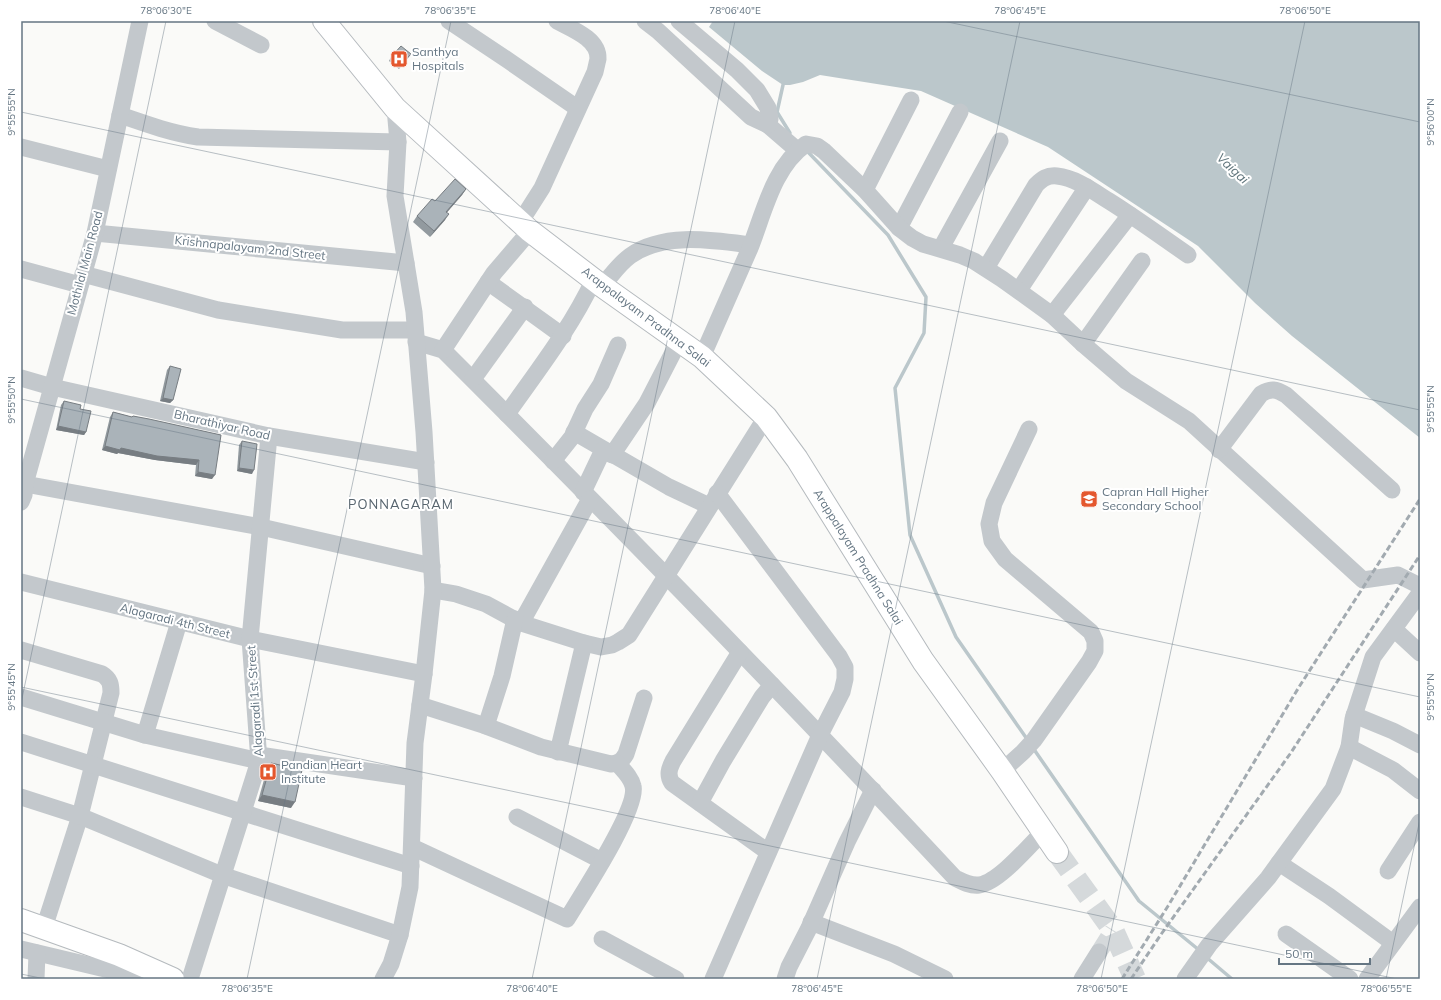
<svg xmlns="http://www.w3.org/2000/svg" width="1441" height="1000" viewBox="0 0 1441 1000" font-family="Mulish,sans-serif">
<style>
.water{fill:#bbc7cb}
.lines{fill:none;stroke-linecap:round;stroke-linejoin:round}
.stream{stroke:#bbc7cb;stroke-width:3.5}
.minor-tunnel{stroke:#d5d9db;stroke-width:17;stroke-dasharray:17 8;stroke-linecap:butt}
.major-tunnel{stroke:#d5d9db;stroke-width:22;stroke-dasharray:22 11;stroke-linecap:butt}
.major-casing{stroke:#b5babe;stroke-width:24}
.minor{stroke:#c3c8cc;stroke-width:17}
.major{stroke:#fff;stroke-width:22}
.rail{stroke:#a2aab0;stroke-width:3;stroke-dasharray:6 3;stroke-linecap:butt}
.wall{fill:#929a9f}
.shaded-wall{fill:#777d82}
.building{fill:#aab3b9;stroke:#777d82}
.ticks{fill:none;stroke:#657683;stroke-width:1;stroke-opacity:0.45}
.labels{text-anchor:middle;stroke-width:4;stroke-linejoin:round;paint-order:stroke}
.poi-label{font-size:12px;fill:#657683;stroke:#fff;text-anchor:start}
.street-label{font-size:12px;fill:#657683;stroke:#fff}
.water-label{font-size:13px;font-style:italic;fill:#60757c;stroke:#fff}
.neighbourhood-label{font-size:13px;letter-spacing:1px;fill:#57646e;stroke:#fff}
.neatline{fill:none;stroke:#657683;stroke-width:1.5}
.ticks-label{font-size:10px;text-anchor:middle;fill:#657683}
</style>
<rect width="100%" height="100%" fill="#fafaf8"/>
<path class="water" d="M713 21H1420V438L1292 336 1255 303 1198 246 1048 147 921 91 820 75 803 82 790 85H783L762 71 709 27Z"/>
<g class="lines">
<g class="stream">
<path d="M783 85 777 112 790 133"/>
<path d="M807 151 888 235 926 297 924 333 895 388 910 535 956 637 1027 739"/>
<path d="M1033 748 1139 901 1199 950"/>
<path d="M1206 957 1232 979"/>
</g>
<path class="minor-tunnel" d="M1099 952 1113 930"/>
<path class="major-tunnel" d="M1057 852 1113 930 1135 979"/>
<defs>
<g id="major">
<path d="M324 21 395 108 530 231 602 286 702 357 766 417 797 459 923 661 1002 771 1057 852"/>
<path d="M21 920 119 955 173 979"/>
</g>
</defs>
<use href="#major" class="major-casing"/>
<g class="minor">
<path d="M215 21 261 45"/>
<path d="M449 21 509 61 577 108"/>
<path d="M645 21 658 31 751 117 768 125 797 150"/>
<path d="M679 21 737 70 757 90 768 108 770 119 768 125"/>
<path d="M120 115C146 124 171 133 198 137L398 142"/>
<path d="M21 147 108 169"/>
<path d="M865 190 911 100"/>
<path d="M521 221 542 188 595 72C596 68 597 63 598 59 599 39 572 29 557 21"/>
<path d="M899 228 960 112"/>
<path d="M95 233 406 263"/>
<path d="M941 248 1000 141"/>
<path d="M986 268 1036 185C1042 179 1047 175 1057 176 1076 178 1093 191 1109 201 1136 218 1162 237 1188 255"/>
<path d="M21 269 80 285"/>
<path d="M83 274 218 310 342 330H415"/>
<path d="M488 282 563 336"/>
<path d="M602 286C611 276 619 264 630 256 663 232 712 240 750 245"/>
<path d="M1019 290 1087 187"/>
<path d="M1052 315 1130 215"/>
<path d="M416 342 443 350C616 523 788 699 955 878 963 882 970 886 979 885 998 883 1029 846 1043 832"/>
<path d="M1083 344 1142 261"/>
<path d="M443 350 494 273 530 231"/>
<path d="M702 357C718 321 734 284 750 248 764 213 773 167 806 144L817 146 824 151 865 190 899 228 912 238 923 244 960 255 974 261 1002 279 1052 315 1083 344 1126 381 1189 421 1363 580 1398 575 1420 586"/>
<path d="M21 378 52 387 269 436 426 462"/>
<path d="M473 379 525 307"/>
<path d="M507 414C538 370 571 328 594 279"/>
<path d="M574 432 669 487 709 506"/>
<path d="M1219 450 1261 394C1271 388 1276 389 1286 395L1392 490"/>
<path d="M612 455 647 403 679 341"/>
<path d="M553 461 572 437 585 409 601 384 618 345"/>
<path d="M25 484 261 527 432 566"/>
<path d="M583 492 603 450"/>
<path d="M21 502 24 495 25 484 95 233 140 21"/>
<path d="M21 582 250 639 424 674"/>
<path d="M433 590 456 594 486 604 521 623 584 643 601 647 612 645 618 642 629 635 766 417"/>
<path d="M521 623 590 499"/>
<path d="M1394 629 1420 653"/>
<path d="M21 650 102 674C110 679 111 684 111 693L80 816 44 928"/>
<path d="M740 652 673 761C669 769 667 775 672 783L768 852"/>
<path d="M21 697 145 735 259 761"/>
<path d="M420 705 486 726 541 747 611 764C619 763 622 761 626 754L644 698"/>
<path d="M1354 715 1393 731 1420 745"/>
<path d="M486 726 502 676 515 619"/>
<path d="M145 735 179 622"/>
<path d="M21 742 411 866"/>
<path d="M1349 747 1393 770 1420 791"/>
<path d="M558 752 584 643"/>
<path d="M259 755 414 778"/>
<path d="M1002 771 1023 752 1034 740 1089 662 1095 651V641L1091 632 1005 559 992 541 989 524 994 503 1029 429"/>
<path d="M21 797 80 816 222 875 400 935"/>
<path d="M700 803 723 761 762 697 772 685"/>
<path d="M517 817 602 861"/>
<path d="M412 847 567 919C581 896 639 808 633 786 631 777 623 770 617 763"/>
<path d="M1279 863 1329 896 1393 943"/>
<path d="M1388 871 1420 822"/>
<path d="M811 922 894 954 945 979"/>
<path d="M1286 934 1350 979"/>
<path d="M602 939 676 979"/>
<path d="M21 949 122 973 134 979"/>
<path d="M36 979 37 953"/>
<path d="M190 979 259 761 250 639 269 436"/>
<path d="M383 979 391 964 400 935 410 887 415 743 424 674 433 590 424 432 414 312 395 196 398 142 395 108"/>
<path d="M713 979 820 735 842 692 845 679V667L839 656 717 493"/>
<path d="M785 979 789 967 809 928 847 842 873 790"/>
<path d="M1082 979 1099 952"/>
<path d="M1185 979 1209 945 1268 878 1333 789 1349 747 1353 719 1373 657 1420 593"/>
<path d="M1367 979 1420 907"/>
</g>
<use href="#major" class="major"/>
<g class="rail">
<path d="M1122 979 1168 906 1299 687 1420 499"/>
<path d="M1131 979 1162 933 1290 754 1420 555"/>
</g>
</g>
<g class="wall">
<path d="M411 54 399 69 389 61 391 57Z"/>
<path d="M466 189 462 195 447 212 445 220 430 237 413 222 417 216 435 201Z"/>
<path d="M170 366 173 400 170 403 160 401 167 370Z"/>
<path d="M64 401 80 409 86 432 84 435 56 430 61 405Z"/>
<path d="M113 412 132 417 133 416 221 435 212 479 195 476 196 465 155 460 118 453 117 454 102 450 110 417Z"/>
<path d="M242 441 252 474 237 471 239 445Z"/>
<path d="M271 763 291 808 258 801 267 769Z"/>
</g>
<g class="shaded-wall">
<path d="M466 189 462 195 443 217 446 212Z"/>
<path d="M449 214 445 220 430 237 434 231Z"/>
<path d="M163 398 173 400 170 403 160 401Z"/>
<path d="M58 426 86 432 84 435 56 430Z"/>
<path d="M105 446 121 448 199 460 196 465 155 460 118 453 117 454 102 450Z"/>
<path d="M239 468 254 470 252 474 237 471Z"/>
<path d="M198 472 215 475 212 479 195 476Z"/>
<path d="M262 795 295 802 291 808 258 801Z"/>
</g>
<g class="building">
<path d="M401 46 411 54 401 65 391 57Z"/>
<path d="M455 179 466 189 446 212 449 214 434 231 417 216 432 199 435 201Z"/>
<path d="M170 366 181 369 173 400 163 398Z"/>
<path d="M64 401 81 405 80 409 91 411 86 432 58 426Z"/>
<path d="M113 412 132 417 133 416 149 419 221 435 215 475 198 472 199 460 157 456 121 448 120 450 105 446Z"/>
<path d="M242 441 257 444 254 470 239 468Z"/>
<path d="M271 763 302 770 295 802 262 795Z"/>
</g>
<path class="ticks" d="M943 21 1420 122M21 112 1420 410M21 399 1420 697M21 687 1397 979M21 703 166 21M21 974 45 979M247 979 451 21M532 979 735 21M817 979 1020 21M1101 979 1305 21M1386 979 1420 819"/>
<defs>
<symbol id="hospital-square" viewBox="-11 -11 22 22"><rect x="-9" y="-9" width="18" height="18" rx="4" fill="#e4572e" stroke="#fff"/><path d="M-5-5h3v3.5h4V-5h3V5h-3V1.5h-4V5h-3Z" fill="#fff"/></symbol>
<symbol id="school-square" viewBox="-11 -11 22 22"><rect x="-9" y="-9" width="18" height="18" rx="4" fill="#e4572e" stroke="#fff"/><path d="M0-5L7-2L0 1L-7-2ZM-4 1L0 2.5L4 1V4Q0 6-4 4Z" fill="#fff"/></symbol>
</defs>
<g fill-rule="evenodd">
<use href="#hospital-square" x="389" y="49" width="20" height="20"/>
<use href="#school-square" x="1079" y="489" width="20" height="20"/>
<use href="#hospital-square" x="258" y="762" width="20" height="20"/>
</g>
<g class="labels">
<g class="poi-label">
<text x="412" y="56">Santhya<tspan x="412" dy="14">Hospitals</tspan></text>
<text x="1102" y="496">Capran Hall Higher<tspan x="1102" dy="14">Secondary School</tspan></text>
<text x="281" y="769">Pandian Heart<tspan x="281" dy="14">Institute</tspan></text>
</g>
<g class="street-label">
<text transform="translate(250 248) rotate(6)" y="4">Krishnapalayam 2nd Street</text>
<text transform="translate(85 263) rotate(-75)" y="4">Mothilal Main Road</text>
<text transform="translate(646 317) rotate(37)" y="4">Arappalayam Pradhna Salai</text>
<text transform="translate(222 425) rotate(13)" y="4">Bharathiyar Road</text>
<text transform="translate(858 557) rotate(58)" y="4">Arappalayam Pradhna Salai</text>
<text transform="translate(175 621) rotate(14)" y="4">Alagaradi 4th Street</text>
<text transform="translate(255 701) rotate(-94)" y="4">Alagaradi 1st Street</text>
</g>
<g class="water-label">
<text transform="translate(1233 168) rotate(43)" y="5">Vaigai</text>
</g>
<g class="neighbourhood-label">
<text x="401" y="509">PONNAGARAM</text>
</g>
</g>
<rect width="1441" height="1000" fill="none" stroke="#ffffff" stroke-width="44"/>
<path d="M1279 958v6h91v-6" fill="none" stroke="#657683" stroke-width="2"/>
<text x="1285" y="958" font-size="12" fill="#657683" stroke="#ffffff" stroke-width="3" paint-order="stroke">50 m</text>
<rect x="22" y="22" width="1397" height="956" class="neatline"/>
<g class="ticks-label">
<text x="166" y="14">78°06'30"E</text>
<text x="450" y="14">78°06'35"E</text>
<text x="735" y="14">78°06'40"E</text>
<text x="1020" y="14">78°06'45"E</text>
<text x="1305" y="14">78°06'50"E</text>
<text transform="translate(11 112) rotate(-90)" y="4">9°55'55"N</text>
<text transform="translate(1430 122) rotate(-90)" y="4">9°56'00"N</text>
<text transform="translate(11 400) rotate(-90)" y="4">9°55'50"N</text>
<text transform="translate(1430 409) rotate(-90)" y="4">9°55'55"N</text>
<text transform="translate(11 687) rotate(-90)" y="4">9°55'45"N</text>
<text transform="translate(1430 697) rotate(-90)" y="4">9°55'50"N</text>
<text x="247" y="992">78°06'35"E</text>
<text x="532" y="992">78°06'40"E</text>
<text x="817" y="992">78°06'45"E</text>
<text x="1102" y="992">78°06'50"E</text>
<text x="1386" y="992">78°06'55"E</text>
</g>
</svg>
